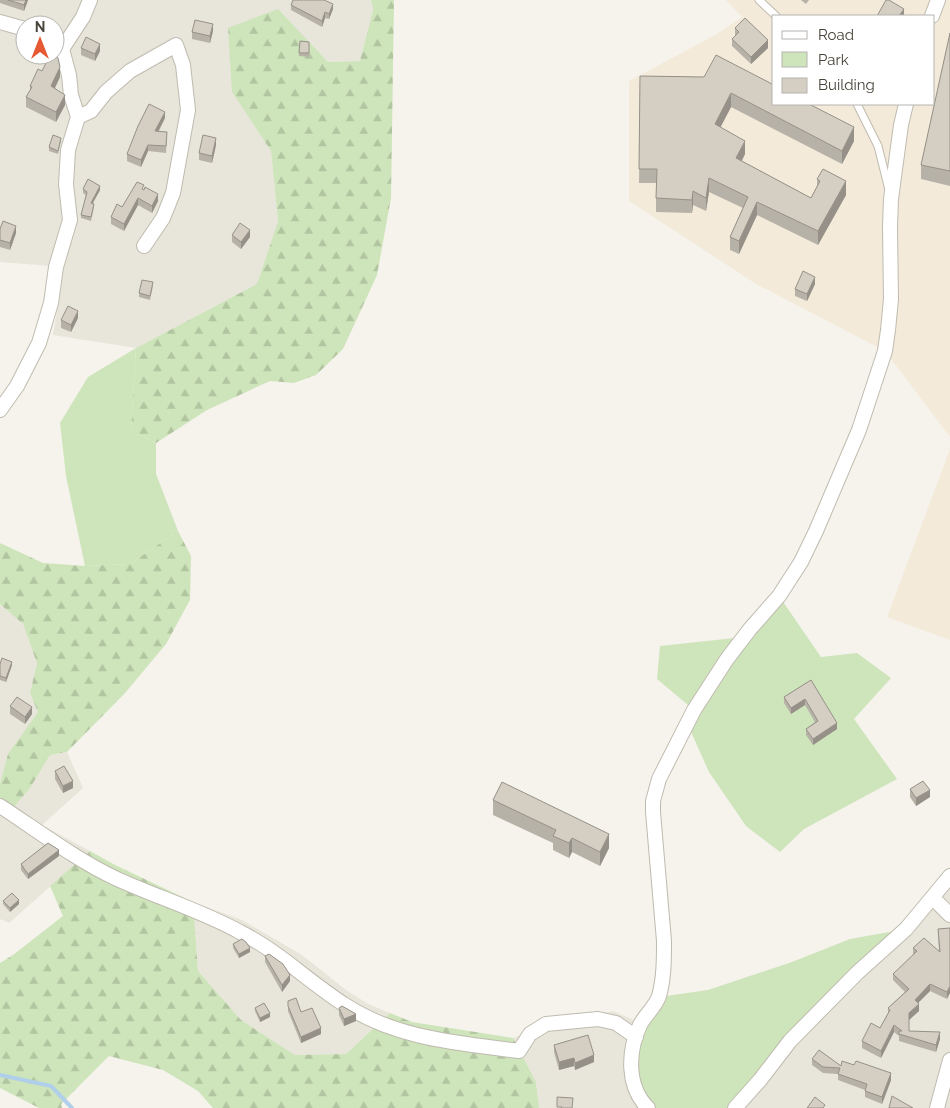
<svg xmlns="http://www.w3.org/2000/svg" width="950" height="1108" viewBox="0 0 950 1108" font-family="Raleway,sans-serif">
<style>
.residential{fill:#e8e5db;fill-rule:evenodd}
.commercial{fill:#f3eada;fill-rule:evenodd}
.green{fill:#cee4ba}
.forest{fill:url(#forest-firs)}
.lines{fill:none;stroke-linecap:round;stroke-linejoin:round}
.stream{stroke:#b0cfea;stroke-width:4}
.lane-casing{stroke:#bfbbaf;stroke-width:9}
.street-casing{stroke:#bfbbaf;stroke-width:16}
.lane{stroke:#fff;stroke-width:7}
.street{stroke:#fff;stroke-width:14}
.wall{fill:#b7b2a8}
.shaded-wall{fill:#959188}
.building{fill:#d5cfc3;stroke:#959188}
</style>
<defs>
<pattern id="forest-firs" width="22" height="20" patternUnits="userSpaceOnUse" patternTransform="scale(1.25)"><rect width="22" height="20" fill="#cee4ba"/><path d="M5 1l3.5 6h-7zM16 11l3.5 6h-7z" fill="#b2c5a1"/></pattern>
</defs>
<rect width="100%" height="100%" fill="#f5f3ec"/>
<g class="residential">
<path d="M0 0H371L373 10 360 61 328 62 278 10 232 92 271 151 278 221 257 284 136 348 53 335 64 267 0 262ZM25 25H55V55H25Z"/>
<path d="M0 604 23 624 37 663 30 693 38 712 8 754 0 784Z"/>
<path d="M67 752 83 788 42 825 90 851 9 923 0 919V802L30 788 50 755Z"/>
<path d="M950 876V1108H735Z"/>
<path d="M193 902 242 920 302 955 346 990 368 1004 390 1013 346 1054 295 1055 241 1020 198 971Z"/>
<path d="M613 1011 641 1023 648 1108H539L536 1082 513 1038 534 1031Z"/>
</g>
<g class="commercial">
<path d="M726 0H950V437L885 351 756 284 629 201V81L717 34 742 17ZM774 16H934V104H774Z"/>
<path d="M950 449V640L887 617Z"/>
</g>
<g class="green">
<path d="M136 348 131 431 156 443V474L178 531 130 564 85 566 66 476 60 423 88 377Z"/>
<path d="M779 596 821 657 857 653 891 678 854 719 897 779 804 829 780 852 746 826 709 772 687 723 694 710 657 679 660 646 744 637Z"/>
<path d="M906 929 857 973 735 1108H648L631 1063 659 997 708 990 792 962 850 939Z"/>
</g>
<g class="forest">
<path d="M371 0H394L391 198 377 275 343 349 316 375 294 383 270 381 207 410 156 443 131 431 136 348 257 284 278 221 271 151 232 92 228 28 278 9 328 62 360 61 373 10Z"/>
<path d="M178 531 191 556 190 600 166 644 125 693 67 752 50 755 30 788 12 809 0 802V784L8 754 38 712 30 693 37 663 23 624 0 604V543L43 563 85 566 130 564Z"/>
<path d="M90 851 115 865 193 902 198 971 241 1020 295 1055 346 1054 390 1013 412 1022 513 1038 536 1082 539 1108H213L198 1091 163 1070 109 1056 61 1104 62 1108H39L0 1088V963L13 955 63 916 50 886Z"/>
</g>
<g class="lines">
<path class="stream" d="M0 1075 51 1086 72 1108"/>
<defs>
<g id="lane">
<path d="M759 0 776 16"/>
<path d="M857 104 878 146 889 190"/>
</g>
<g id="street">
<path d="M932 16 938 0"/>
<path d="M0 22 25 29"/>
<path d="M62 49 83 17 90 0"/>
<path d="M78 117 91 111 106 92 130 71 176 45 183 65 188 110 173 193 163 218 144 246"/>
<path d="M0 410 17 386 39 343 51 303 56 267 70 220 66 184 68 150 78 117 71 95 69 75 62 49 55 45"/>
<path d="M0 806C37 830 75 859 115 878 156 897 200 910 240 932 278 951 309 982 345 1005 397 1039 459 1043 519 1051L530 1034 546 1024 598 1019 616 1023 636 1037"/>
<path d="M933 898 950 915"/>
<path d="M648 1108C626 1086 628 1051 640 1025 645 1015 656 1006 659 996 664 979 664 959 664 941L653 812V801L659 779 694 710 727 659 750 629 779 596 801 562 816 531 859 430 885 351 888 330 891 299 890 227 891 199 901 125 906 104"/>
<path d="M735 1108 760 1080 790 1041 857 973 906 929 950 876"/>
<path d="M937 1108 950 1060"/>
</g>
</defs>
<use href="#lane" class="lane-casing"/>
<use href="#street" class="street-casing"/>
<use href="#lane" class="lane"/>
<use href="#street" class="street"/>
</g>
<g class="wall">
<path d="M0 0H28L24 11 0 3Z"/>
<path d="M801 0H809L806 4Z"/>
<path d="M291 5 333 9 329 19 325 18 322 27 291 10Z"/>
<path d="M735 28 768 48 751 64 732 46V39L735 36Z"/>
<path d="M213 31 210 43 192 39V32Z"/>
<path d="M950 33V186L921 179V165Z"/>
<path d="M300 41 309 42V57L299 56Z"/>
<path d="M81 48 100 51 95 61 81 55Z"/>
<path d="M640 76 704 77 854 141 842 164 731 107 720 127 745 154 742 161 811 198 817 186V179L846 195 818 245 757 215 739 254 730 250V237L743 208 709 192 706 211 693 205 692 213 656 212V183H639Z"/>
<path d="M60 77 55 88 65 105 56 122 26 107V97L30 91V86Z"/>
<path d="M165 118 159 131 167 138 166 153 148 151 141 167 127 161V154Z"/>
<path d="M61 141 58 154 49 151V147Z"/>
<path d="M216 145 212 163 199 160V153Z"/>
<path d="M83 189 100 190 93 203 94 207 91 221 81 218V215L86 195 83 193Z"/>
<path d="M144 189 158 201 152 213 138 205 124 231 111 224V217Z"/>
<path d="M0 229 16 233 10 250 0 247Z"/>
<path d="M232 235 250 237 241 249 232 242Z"/>
<path d="M815 284 807 301 795 296V289Z"/>
<path d="M153 286 150 300 139 297V293Z"/>
<path d="M78 318 71 332 61 328V320Z"/>
<path d="M0 664 12 665 6 682 0 680Z"/>
<path d="M811 680 837 729 813 745 806 735V729L815 722 805 705 791 714 784 703V697Z"/>
<path d="M10 706 32 714 25 724 10 714Z"/>
<path d="M55 771 73 788 63 793 55 779Z"/>
<path d="M910 789 930 797 916 806 910 797Z"/>
<path d="M493 800 609 848 600 866 572 852 569 858 553 850V843L493 815Z"/>
<path d="M59 856 28 879 21 870V864Z"/>
<path d="M3 901 19 904 10 912 3 904Z"/>
<path d="M950 928 947 999 930 991 918 1003 919 1011 909 1020V1031L940 1039 936 1052 899 1041V1036L894 1032 881 1058 862 1048V1041L880 1028 888 1013V1008L905 992 893 980V974L913 955V948L939 952 938 929Z"/>
<path d="M233 944 250 952 239 958 233 948Z"/>
<path d="M265 956 290 981 282 992 265 962Z"/>
<path d="M288 1001 301 1012 321 1034 301 1043 288 1011Z"/>
<path d="M255 1008 270 1017 260 1022 255 1011Z"/>
<path d="M339 1008 356 1021 344 1026 339 1015Z"/>
<path d="M554 1045 594 1062 575 1070 574 1066 559 1070 554 1052Z"/>
<path d="M812 1059 891 1080 882 1104 865 1097V1090L838 1080V1074L823 1073 812 1065Z"/>
</g>
<g class="shaded-wall">
<path d="M26 0H28L24 11V5Z"/>
<path d="M333 4V9L329 19V14Z"/>
<path d="M904 9V16H899Z"/>
<path d="M325 12V18L322 27V21Z"/>
<path d="M213 24V31L210 43V36Z"/>
<path d="M768 40V48L751 64V57Z"/>
<path d="M100 44V51L95 61V54Z"/>
<path d="M60 67V77L51 96V86Z"/>
<path d="M731 93V107L715 138V124Z"/>
<path d="M65 95V105L56 122V112Z"/>
<path d="M165 112V118L155 137V131Z"/>
<path d="M854 127V141L842 164V151Z"/>
<path d="M216 138V145L212 163V156Z"/>
<path d="M745 141V154L736 171V158Z"/>
<path d="M148 145V151L141 167V160Z"/>
<path d="M709 178V192L706 211V198Z"/>
<path d="M846 181V195L818 245V231Z"/>
<path d="M100 186V190L91 206V203Z"/>
<path d="M693 191V205L692 213V200Z"/>
<path d="M158 194V201L152 213V206Z"/>
<path d="M138 198V205L124 231V224Z"/>
<path d="M757 202V215L739 254V241Z"/>
<path d="M16 226V233L10 250V243Z"/>
<path d="M250 230V237L241 249V242Z"/>
<path d="M815 277V284L807 301V294Z"/>
<path d="M78 311V318L71 332V325Z"/>
<path d="M12 662V665L6 682V678Z"/>
<path d="M805 699V705L791 714V708Z"/>
<path d="M32 707V714L25 724V717Z"/>
<path d="M837 723V729L813 745V739Z"/>
<path d="M73 781V788L63 793V786Z"/>
<path d="M930 790V797L916 806V798Z"/>
<path d="M609 834V848L600 866V852Z"/>
<path d="M572 838V852L569 858V843Z"/>
<path d="M59 850V856L28 879V874Z"/>
<path d="M19 900V904L10 912V908Z"/>
<path d="M250 948V952L239 958V954Z"/>
<path d="M290 975V981L282 992V985Z"/>
<path d="M930 984V991L915 1006V1000Z"/>
<path d="M950 986V993L947 999V992Z"/>
<path d="M919 1004V1011L909 1020V1013Z"/>
<path d="M270 1013V1017L260 1022V1018Z"/>
<path d="M356 1014V1021L344 1026V1019Z"/>
<path d="M894 1025V1032L881 1058V1051Z"/>
<path d="M321 1028V1034L301 1043V1037Z"/>
<path d="M940 1032V1039L936 1052V1045Z"/>
<path d="M594 1055V1062L575 1070V1063Z"/>
<path d="M574 1058V1066L559 1070V1062Z"/>
<path d="M891 1073V1080L882 1104V1097Z"/>
</g>
<g class="building">
<path d="M8 0H26L24 5Z"/>
<path d="M293 0H324L333 4 329 14 325 12 322 21 291 5Z"/>
<path d="M886 0H889L904 9 899 16H877Z"/>
<path d="M745 18 768 40 751 57 732 39 739 32 735 28Z"/>
<path d="M195 20 213 24 210 36 192 32Z"/>
<path d="M950 33V171L921 165Z"/>
<path d="M86 37 100 44 95 54 81 48Z"/>
<path d="M300 41 309 42V53H299Z"/>
<path d="M50 55H53L58 58 60 67 51 86 65 95 56 112 26 97 32 87 30 86 38 69 42 71Z"/>
<path d="M716 55 774 85V104H809L854 127 842 151 731 93 715 124 745 141 736 158 811 198 820 181 817 179 823 169 846 181 818 231 757 202 739 241 730 237 748 197 709 178 706 198 693 191 692 200 656 198 657 169H639L640 76 704 77Z"/>
<path d="M149 104 165 112 155 131 167 132 166 146 148 145 141 160 127 154 138 126Z"/>
<path d="M53 135 61 138 58 151 49 147Z"/>
<path d="M203 135 216 138 212 156 199 153Z"/>
<path d="M88 179 100 186 91 203 94 204 91 217 81 215 87 192 83 189Z"/>
<path d="M137 182 144 185 142 189 144 190 145 187 158 194 152 206 138 198 124 224 111 217 117 204 122 207Z"/>
<path d="M3 221 16 226 10 243 0 240V229Z"/>
<path d="M240 223 250 230 241 242 232 235Z"/>
<path d="M803 271 815 277 807 294 795 289Z"/>
<path d="M142 280 153 282 150 296 139 293Z"/>
<path d="M68 306 78 311 71 325 61 320Z"/>
<path d="M2 658 12 662 6 678 0 676V664Z"/>
<path d="M811 680 837 723 813 739 806 729 818 721 805 699 791 708 784 697Z"/>
<path d="M17 697 32 707 25 717 10 706Z"/>
<path d="M64 766 73 781 63 786 55 771Z"/>
<path d="M923 781 930 790 916 798 910 789Z"/>
<path d="M502 782 609 834 600 852 572 838 569 843 553 836 556 830 493 800Z"/>
<path d="M48 843 59 850 28 874 21 864Z"/>
<path d="M12 893 19 900 10 908 3 901Z"/>
<path d="M950 928V986L947 992 930 984 915 1000 919 1004 909 1013V1031L940 1032 936 1045 899 1034V1031H902L894 1025 881 1051 862 1041 871 1023 880 1028 890 1010 888 1008 909 989 893 974 917 951 913 948 924 938 940 952 938 929Z"/>
<path d="M242 939 246 942 250 948 239 954 233 944Z"/>
<path d="M269 954 283 964 290 975 282 985 265 956Z"/>
<path d="M296 998 301 1012 312 1008 321 1028 301 1037 288 1006V1001Z"/>
<path d="M264 1003 270 1013 260 1018 255 1008Z"/>
<path d="M342 1006 356 1014 344 1019 339 1008Z"/>
<path d="M588 1035 594 1055 575 1063 574 1058 559 1062 554 1045Z"/>
<path d="M819 1050 841 1066 842 1061 854 1065 856 1061 891 1073 882 1097 865 1091 867 1084 838 1074 840 1068 823 1067 812 1059Z"/>
<path d="M892 1096 913 1108H889Z"/>
<path d="M557 1097 573 1098 572 1108H561L562 1107H557Z"/>
<path d="M815 1097 825 1105 823 1108H807Z"/>
</g>
<rect x="772" y="15" width="162" height="90" fill="#ffffff" stroke="#b6b4b0"/>
<rect x="782" y="31" width="25" height="8" fill="#ffffff" stroke="#b6b4b0"/>
<text x="818" y="40" font-size="15" fill="#48443a">Road</text>
<rect x="782" y="52" width="25" height="15" fill="#cee4ba" stroke="#b6b4b0"/>
<text x="818" y="65" font-size="15" fill="#48443a">Park</text>
<rect x="782" y="78" width="25" height="15" fill="#d5cfc3" stroke="#b6b4b0"/>
<text x="818" y="90" font-size="15" fill="#48443a">Building</text>
<g transform="translate(40 40)"><circle r="24" fill="#ffffff" stroke="#b6b4b0"/>
<path d="M0-4L9 19L0 12L-9 19Z" fill="#e55933"/>
<text y="-8" font-size="14" font-weight="bold" text-anchor="middle" fill="#48443a">N</text>
</g>
</svg>
